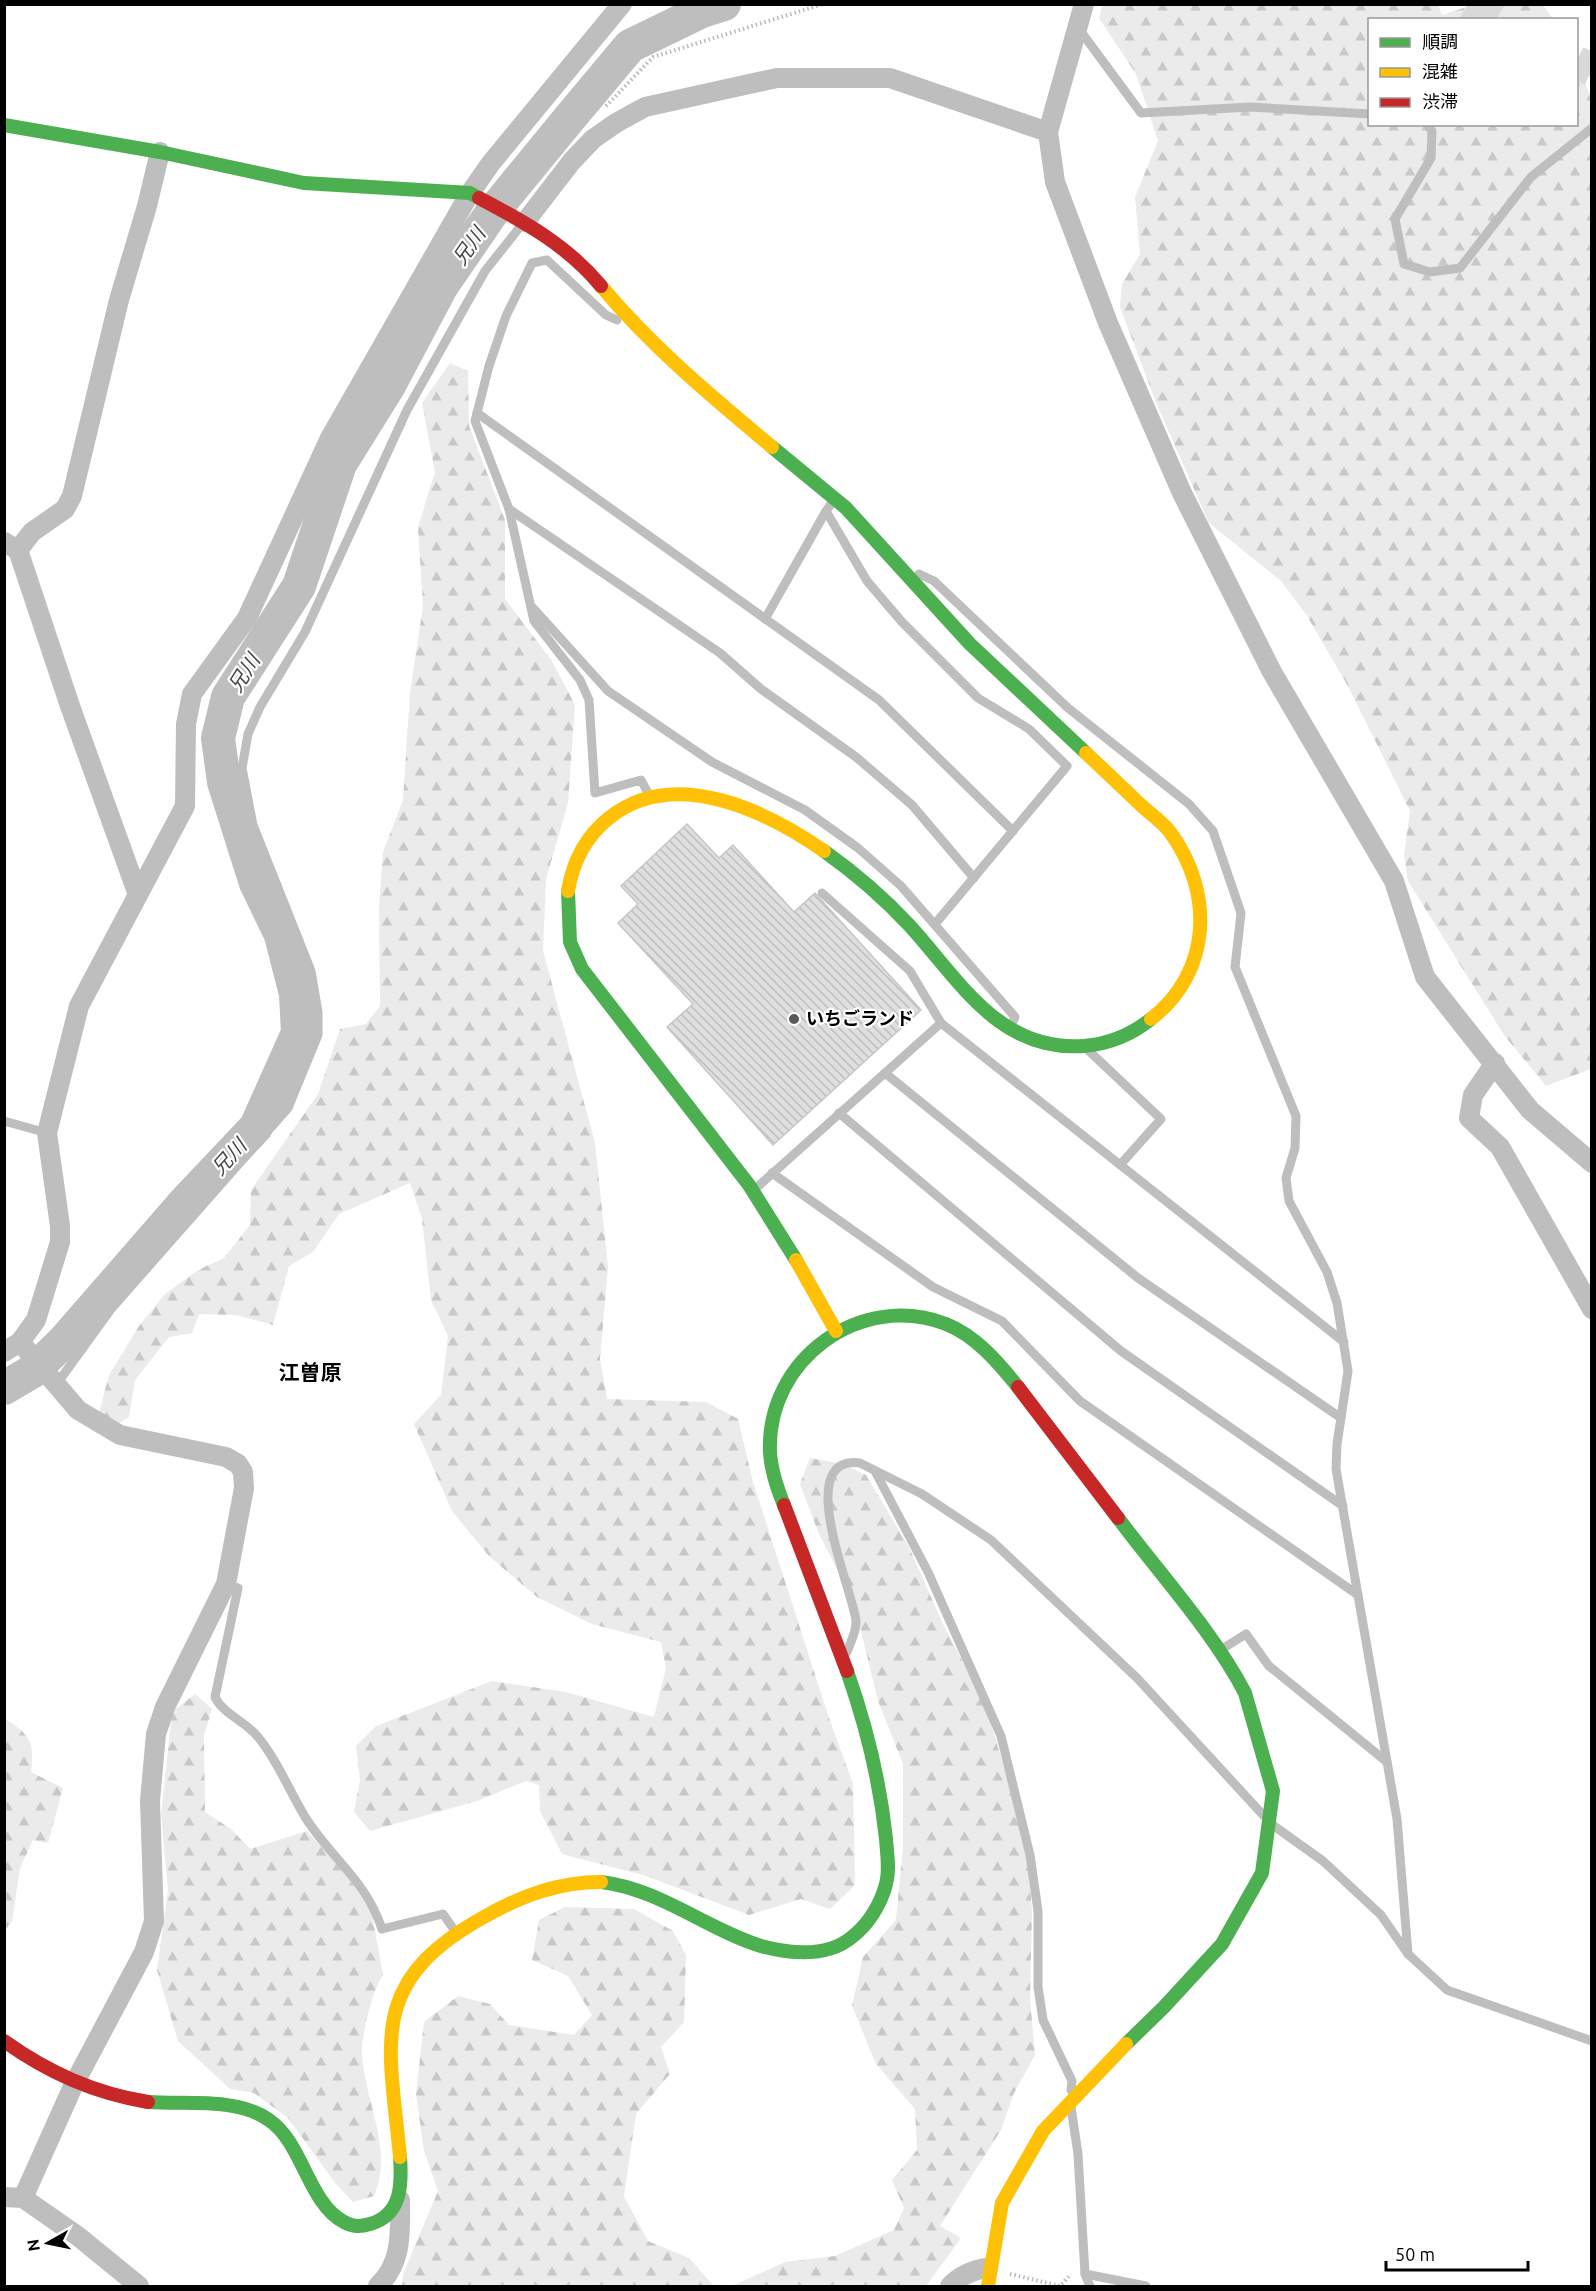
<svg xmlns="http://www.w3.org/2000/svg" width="1596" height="2291" viewBox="0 0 1596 2291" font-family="Ubuntu,'Noto Sans JP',sans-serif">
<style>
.forest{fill:url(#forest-firs)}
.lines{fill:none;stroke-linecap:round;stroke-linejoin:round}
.river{stroke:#bebebe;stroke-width:34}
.building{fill:url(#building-back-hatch);stroke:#c6c6c6;stroke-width:1.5}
.highway-tunnel{stroke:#d9d9d9;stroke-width:33;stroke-dasharray:33 16;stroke-linecap:butt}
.path{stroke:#b9b9b9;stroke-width:4;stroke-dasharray:1.5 3;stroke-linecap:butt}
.lane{stroke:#bebebe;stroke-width:9}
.street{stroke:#bebebe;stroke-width:20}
.fast{stroke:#4caf50;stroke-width:14}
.slow{stroke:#ffc107;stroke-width:14}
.jam{stroke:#c62828;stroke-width:14}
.poi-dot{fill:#595959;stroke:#fff;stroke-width:2}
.labels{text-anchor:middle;stroke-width:4.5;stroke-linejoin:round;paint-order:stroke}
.poi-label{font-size:18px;font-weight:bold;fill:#000;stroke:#fff;text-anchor:start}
.water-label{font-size:20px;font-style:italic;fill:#434343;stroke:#fff}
.quarter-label{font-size:21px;font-weight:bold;fill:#000;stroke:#fff}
</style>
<defs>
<pattern id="forest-firs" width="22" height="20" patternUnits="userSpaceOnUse" patternTransform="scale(1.5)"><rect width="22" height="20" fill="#ebebeb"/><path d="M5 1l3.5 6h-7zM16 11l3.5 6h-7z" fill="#c8c8c8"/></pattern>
<pattern id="building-back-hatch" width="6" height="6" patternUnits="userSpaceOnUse" patternTransform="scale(1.5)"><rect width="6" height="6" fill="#dfdfdf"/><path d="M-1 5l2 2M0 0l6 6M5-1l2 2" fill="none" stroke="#bebebe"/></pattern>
</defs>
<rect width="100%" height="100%" fill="#fff"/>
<g class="forest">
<path d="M1103 4H1438L1442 15 1472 5 1542 4 1553 19 1370 20V124H1576L1577 63 1592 100 1591 1069 1546 1086 1504 1035 1408 881 1404 855 1410 811 1349 688 1306 614 1281 581 1209 523 1157 405 1120 307 1122 284 1140 254 1135 197 1158 141 1136 74 1099 18Z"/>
<path d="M450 363 468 371 469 426 505 520V599L552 661 575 705 568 803 546 879 543 951 595 1143 608 1267 600 1359 607 1399 706 1402 738 1419 753 1482 828 1715 853 1784 855 1885 830 1909 801 1899 749 1915 646 1876 562 1854 540 1811 539 1785 526 1781 477 1801 370 1831 354 1812 360 1780 356 1746 376 1726 492 1681 566 1692 654 1717 666 1668 661 1642 592 1624 537 1597 489 1556 452 1511 414 1424 441 1395 448 1336 431 1300 422 1219 410 1183 339 1214 313 1252 289 1266 273 1325 236 1315 199 1314 192 1333 169 1337 135 1380 129 1417 116 1425 99 1413 109 1375 139 1326 165 1294 198 1270 224 1258 250 1225 251 1190 318 1094 340 1029 366 1024 380 1006 379 907 383 852 403 800 410 693 423 606 418 527 435 472 422 403Z"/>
<path d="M810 1458 843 1464 866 1475 909 1547 943 1624 985 1704 1026 1840 1032 1911 1030 1999 1035 2055 1014 2093 1001 2130 940 2226 961 2238 926 2286H732L785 2262 835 2256 894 2230 904 2208 892 2180 917 2150 915 2109 876 2064 852 2006 863 1957 896 1920 903 1847V1764L878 1701 854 1602 819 1534 800 1484Z"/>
<path d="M195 1694 212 1709 204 1735 205 1812 231 1829 250 1849 307 1831 348 1877 372 1914 383 1975C372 1991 361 2036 362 2055 365 2102 394 2150 374 2196L353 2202 336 2184 288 2118 254 2093 230 2089 178 2041 157 1970 168 1890 161 1815 172 1712Z"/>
<path d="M5 1719C30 1734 35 1743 31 1772L63 1788 48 1843 33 1840 20 1868 12 1921 5 1930Z"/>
<path d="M565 1907 634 1909 673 1931 686 1955 684 2022 661 2047 670 2074 636 2114 624 2196 648 2241 689 2258 714 2286H402L403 2274 438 2191 424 2151 416 2094 424 2022 458 1996 490 2004 509 2025 574 2035 592 2015 568 1976 532 1960 539 1920Z"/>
</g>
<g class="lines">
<path class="river" d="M4 1388 33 1371 64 1341 185 1202 256 1127 298 1033 296 994 281 935 256 883 224 782 218 738 228 697 299 586 340 464 388 387 441 287 491 214 568 120 630 46 702 11 724 4"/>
</g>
<path class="building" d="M687 824 719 858 733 845 794 912 815 893 921 1010 773 1145 667 1027 693 1004 618 923 638 904 621 886Z"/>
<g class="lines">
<g class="highway-tunnel">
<path d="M1468 4 1496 20"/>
<path d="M1576 62 1592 70"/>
</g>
<g class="path">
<path d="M606 106 653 57 823 4"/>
<path d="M1010 2274 1060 2286 1071 2274"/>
</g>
<g class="lane">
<path d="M1079 29 1141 113 1250 107 1370 114"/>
<path d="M1427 124 1432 131 1431 158 1395 219 1404 264 1430 272 1460 268 1531 177 1592 128"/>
<path d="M617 320 606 315 547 260 532 263 506 316 489 366 475 421 509 509 534 621 580 680 589 700 595 793 641 780 649 795"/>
<path d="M477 413 879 700 1013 831"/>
<path d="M833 501 826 511 867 581 902 622 978 698 1029 729 1067 766 935 924"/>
<path d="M509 509 720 653 761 689 856 757 912 805 974 878"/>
<path d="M919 574 934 581 1068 708 1189 804 1213 831 1241 913 1235 967 1296 1116 1295 1148 1286 1178 1289 1201 1327 1272 1337 1303 1348 1371 1337 1444 1336 1469 1397 1819 1408 1954"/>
<path d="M533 608 608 691 712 762 805 810 858 848 901 886 1015 1017 1011 1026"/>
<path d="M765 619 826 511"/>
<path d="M822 893 910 971 941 1023 1344 1342"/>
<path d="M1088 1050 1161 1119 1120 1165"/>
<path d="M885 1073 1138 1278 1341 1418"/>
<path d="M839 1113 1121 1351 1343 1506"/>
<path d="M4 1121 47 1133"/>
<path d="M772 1173 933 1287 1002 1321 1080 1401 1358 1595"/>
<path d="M755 1189 941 1023"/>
<path d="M56 1385 111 1309 288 1108 318 1035V1012L311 971 253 825 242 768 248 734 260 707 305 632 407 410 485 271 523 223"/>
<path d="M876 1473 928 1572 1001 1736 1030 1855 1038 1911V1987L1043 2020 1072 2081 1071 2090"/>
<path d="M226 1584 238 1588 215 1697C223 1714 245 1721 258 1737 278 1761 290 1793 307 1820 334 1861 366 1881 382 1929L443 1914 455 1931"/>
<path d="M1222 1649 1246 1634 1269 1666 1387 1762"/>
<path d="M847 1652C850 1643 857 1631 856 1621 853 1591 792 1454 860 1463L922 1494 991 1540 1137 1678 1264 1816"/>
<path d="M1274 1826 1323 1861 1381 1915 1408 1954 1447 1990 1592 2041"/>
<path d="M1071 2107 1078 2154 1085 2274 1090 2286"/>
<path d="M1085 2274 1146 2286"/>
</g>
<g class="street">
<path d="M1084 4 1048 132 1055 182 1108 323 1182 493 1272 672 1394 881 1425 977 1530 1110 1592 1163"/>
<path d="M525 222 572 161 593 139 616 123 645 107 777 78H890L1048 132"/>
<path d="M4 542 18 550 70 706 137 892"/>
<path d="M18 550 32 532 65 509 72 496 119 300 147 206 160 152"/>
<path d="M1495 1063 1473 1095 1469 1118 1500 1147 1592 1309"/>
<path d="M20 1342 78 1410 120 1435 226 1457 238 1464 243 1472 244 1488 226 1584 165 1707 156 1734 150 1801 154 1921 144 1952 74 2084 23 2198"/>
<path d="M4 1352 20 1342 36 1320 60 1242V1226L47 1133 79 1006 185 806 186 724 192 694 247 618 330 438 470 193 491 163 622 4"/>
<path d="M4 2197 23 2198 79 2237 139 2286"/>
<path d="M378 2286C403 2262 400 2232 400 2200"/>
<path d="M950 2286C961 2275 972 2270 987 2268"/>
</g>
<g class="fast">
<path d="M4 125 160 152 304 183 470 193 479 198"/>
<path d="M772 447 846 508 970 644 1086 753"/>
<path d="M824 851C855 873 884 898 910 926 960 981 999 1052 1084 1046 1108 1044 1131 1035 1151 1019"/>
<path d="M568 891 570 942 582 969 749 1185 796 1260"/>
<path d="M784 1505C777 1488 771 1470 770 1452 766 1360 860 1291 946 1324 976 1336 998 1362 1018 1387"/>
<path d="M1118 1518C1159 1573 1214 1633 1245 1693L1273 1791 1262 1873 1222 1944 1164 2007 1126 2044"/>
<path d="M601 1882C660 1889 706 1929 761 1946 791 1954 827 1958 852 1937 868 1925 881 1904 886 1884 890 1870 887 1854 886 1839 880 1781 866 1725 847 1671"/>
<path d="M148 2102C186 2105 237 2097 269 2120 303 2143 308 2203 344 2222 353 2227 360 2227 370 2224 402 2215 402 2184 400 2157"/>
</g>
<g class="slow">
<path d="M601 286C652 347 711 396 772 447"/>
<path d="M1086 753C1105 771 1124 789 1143 807 1152 815 1163 823 1170 832 1214 892 1212 972 1151 1019"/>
<path d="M568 891C573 861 585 837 609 818 674 766 765 810 824 851"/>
<path d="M796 1260 836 1331"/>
<path d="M400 2157C389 2041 367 1982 484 1917 521 1896 558 1882 601 1882"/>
<path d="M988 2286 1002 2203 1043 2131 1126 2044"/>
</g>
<g class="jam">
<path d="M479 198C525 222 568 246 601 286"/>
<path d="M1018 1387 1118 1518"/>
<path d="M784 1505 847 1671"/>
<path d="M4 2041C49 2073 94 2093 148 2102"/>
</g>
</g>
<circle class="poi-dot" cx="794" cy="1019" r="6"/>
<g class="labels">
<g class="poi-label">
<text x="806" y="1025">いちごランド</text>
</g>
<g class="water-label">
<text transform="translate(469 246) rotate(-55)" y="7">兄川</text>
<text transform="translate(244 673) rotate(-58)" y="7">兄川</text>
<text transform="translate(229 1157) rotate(-48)" y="7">兄川</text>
</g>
<g class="quarter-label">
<text x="310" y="1380">江曽原</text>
</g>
</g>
<rect width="1596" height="2291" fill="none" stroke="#000000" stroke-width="12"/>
<rect x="1368" y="18" width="210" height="108" fill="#ffffff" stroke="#999999" stroke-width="1.5"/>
<rect x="1380" y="38" width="30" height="9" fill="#4caf50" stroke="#999999" stroke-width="1.5"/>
<text x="1422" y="48" font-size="18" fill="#000000">順調</text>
<rect x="1380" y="68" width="30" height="9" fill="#ffc107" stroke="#999999" stroke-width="1.5"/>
<text x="1422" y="78" font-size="18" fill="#000000">混雑</text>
<rect x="1380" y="98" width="30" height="9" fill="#c62828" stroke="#999999" stroke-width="1.5"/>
<text x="1422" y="108" font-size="18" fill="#000000">渋滞</text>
<g transform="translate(48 2243) rotate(261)" stroke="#ffffff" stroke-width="4.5" paint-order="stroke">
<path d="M0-4.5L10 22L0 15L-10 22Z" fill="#000000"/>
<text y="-9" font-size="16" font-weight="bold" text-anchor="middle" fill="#000000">N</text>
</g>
<path d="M1386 2261v9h142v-9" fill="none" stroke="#000000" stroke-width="3"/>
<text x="1395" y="2261" font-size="18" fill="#000000" stroke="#ffffff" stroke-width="4.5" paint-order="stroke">50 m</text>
</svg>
